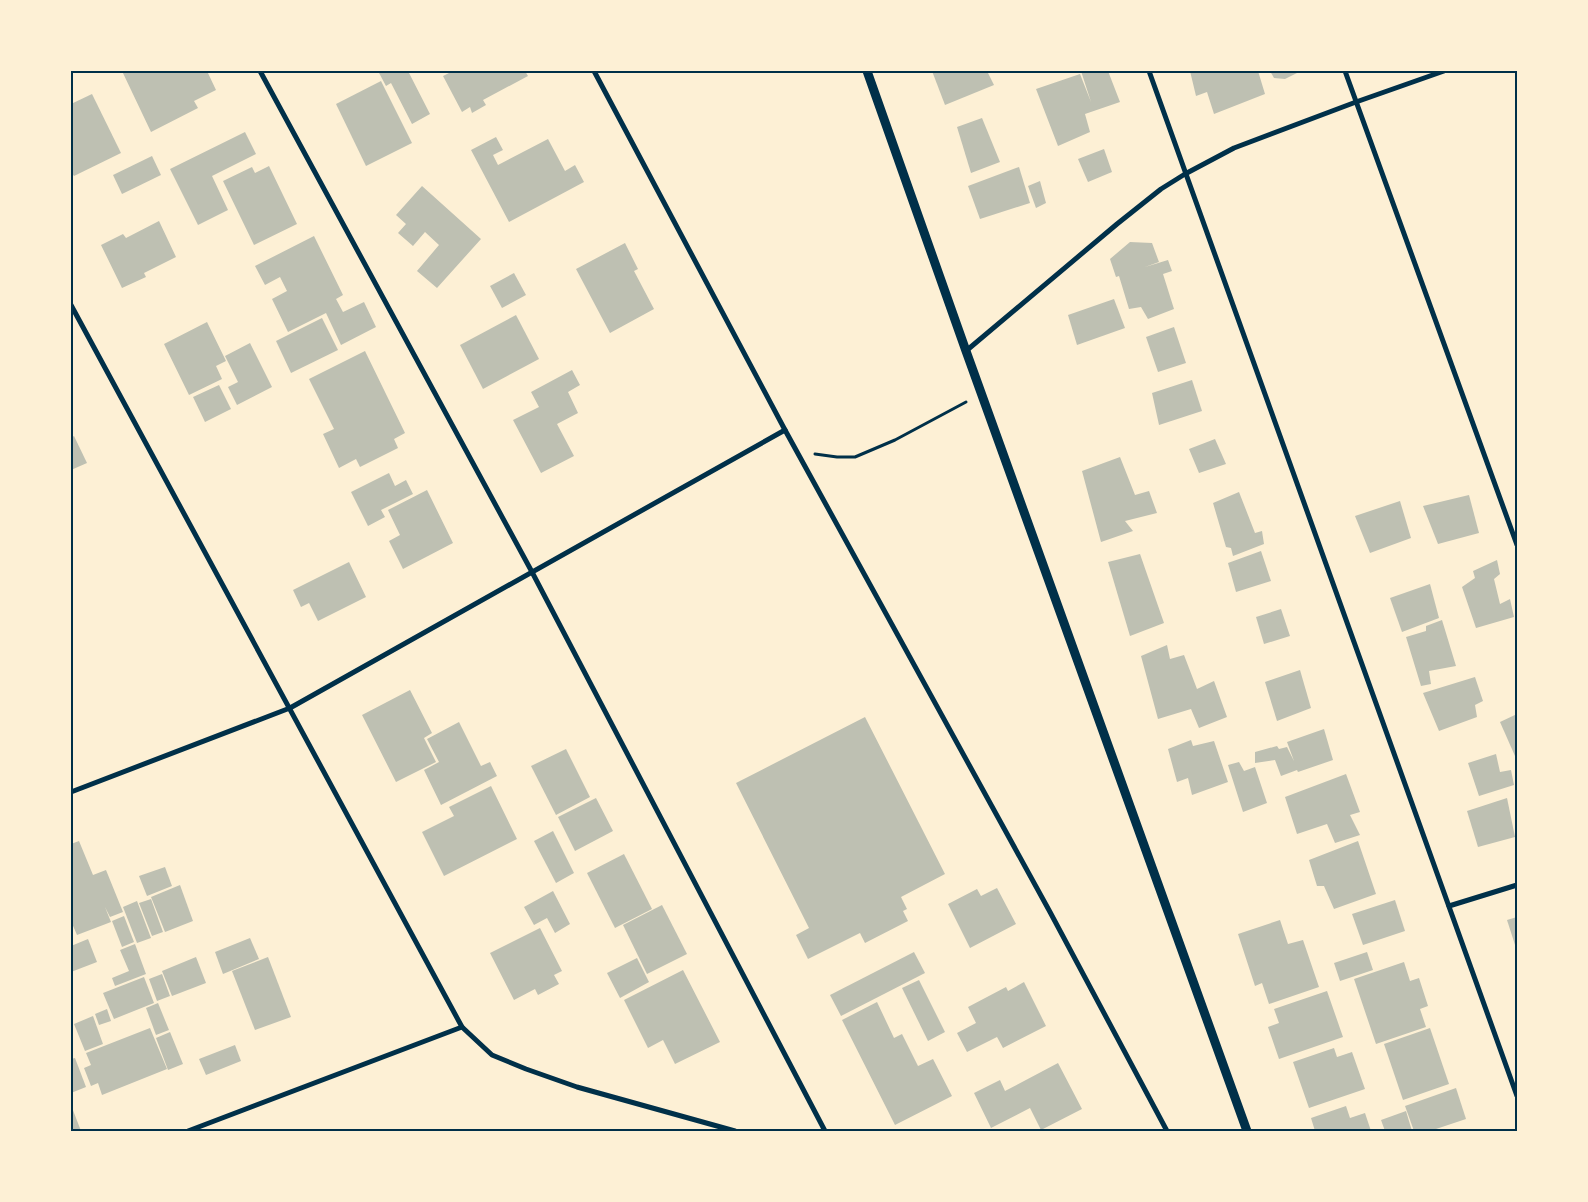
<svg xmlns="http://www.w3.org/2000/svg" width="1588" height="1202" viewBox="0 0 1588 1202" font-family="'DM Sans',sans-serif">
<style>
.building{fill:#bec0b2}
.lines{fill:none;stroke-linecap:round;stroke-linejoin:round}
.path{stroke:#003049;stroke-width:3}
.minor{stroke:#003049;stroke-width:5}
.tertiary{stroke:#003049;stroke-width:9}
.neatline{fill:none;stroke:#003049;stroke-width:2}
</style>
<rect width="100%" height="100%" fill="#fdf0d5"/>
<g class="building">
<path d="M122 71H207L216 90 194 101 198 108 151 132Z"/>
<path d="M378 71H408L430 114 412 124 391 83 386 86Z"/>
<path d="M453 71H525L528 76 483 100 486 105 472 113 470 107 462 112 443 76Z"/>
<path d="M932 71H987L994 85 945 105Z"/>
<path d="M1081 71H1108L1120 102 1085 114 1090 132 1058 146 1036 89 1080 74 1091 102Z"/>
<path d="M1190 71H1258L1265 94 1214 114 1207 92 1196 96Z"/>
<path d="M1270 71H1301L1285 79 1274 78Z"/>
<path d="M381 81 412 143 366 166 336 104Z"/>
<path d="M92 94 121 153 74 176 71 172V104Z"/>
<path d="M982 118 1000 162 971 173 957 127Z"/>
<path d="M245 132 256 154 212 176 228 210 198 225 170 169Z"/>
<path d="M496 137 503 150 493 155 498 165 548 139 565 171 575 165 584 182 509 222 471 150Z"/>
<path d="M1104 149 1112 172 1088 182 1078 159Z"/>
<path d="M152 156 161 175 122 194 113 175Z"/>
<path d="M269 166 297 224 254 245 223 181 252 167 255 173Z"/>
<path d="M1019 167 1030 203 980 219 968 186Z"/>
<path d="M1040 181 1046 203 1036 208 1028 186Z"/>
<path d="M422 186 481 239 437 288 417 271 439 245 425 232 413 246 398 233 406 224 396 215Z"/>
<path d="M159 221 176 257 144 273 146 277 122 288 101 245 123 234 126 238Z"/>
<path d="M314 236 343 295 336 299 343 312 364 302 376 327 341 345 326 313 288 332 272 299 287 291 280 277 265 285 255 266Z"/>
<path d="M1130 242 1152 243 1159 262 1145 267 1168 260 1172 271 1163 274 1174 309 1148 319 1141 307 1129 309 1119 276 1116 277 1110 259Z"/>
<path d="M625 243 638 269 634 271 654 309 610 333 576 269Z"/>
<path d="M514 273 526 295 502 308 490 286Z"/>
<path d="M1114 299 1125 328 1077 345 1068 315Z"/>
<path d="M516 315 539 359 483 389 460 345Z"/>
<path d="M322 318 338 350 291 373 276 341Z"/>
<path d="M207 322 226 361 216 366 222 379 189 395 164 344Z"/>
<path d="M1174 327 1186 363 1158 372 1146 337Z"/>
<path d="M250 343 272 387 237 405 228 387 238 382 225 356Z"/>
<path d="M365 351 405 433 394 439 398 448 360 467 356 459 339 468 323 434 334 429 309 379Z"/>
<path d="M572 370 580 385 568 392 578 413 557 424 574 456 541 473 513 420 539 407 531 392Z"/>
<path d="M1192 380 1202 411 1159 425 1152 393Z"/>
<path d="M219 385 231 409 205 422 193 397Z"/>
<path d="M74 436 87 463 71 470V438Z"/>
<path d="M1215 439 1226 464 1199 473 1189 449Z"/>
<path d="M1120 457 1135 495 1149 491 1157 513 1125 521 1133 531 1101 542 1082 471Z"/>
<path d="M389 473 395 486 406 480 413 494 381 510 385 517 368 526 351 492Z"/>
<path d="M427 490 453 543 403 569 389 541 400 535 388 510Z"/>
<path d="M1239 492 1255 533 1262 531 1264 544 1233 556 1231 548 1226 547 1213 503Z"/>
<path d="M1469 495 1479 533 1438 544 1423 506Z"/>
<path d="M1400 501 1411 538 1370 553 1355 516Z"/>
<path d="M1261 551 1271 581 1236 592 1228 563Z"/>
<path d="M1140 554 1164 623 1130 636 1108 562Z"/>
<path d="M1497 560 1500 574 1494 579 1500 604 1510 599 1514 617 1476 628 1462 587 1475 578 1473 571Z"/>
<path d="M349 562 366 597 318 621 309 603 301 607 293 590Z"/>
<path d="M1430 584 1439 618 1402 632 1390 598Z"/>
<path d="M1281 609 1290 636 1264 644 1256 617Z"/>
<path d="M1442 620 1456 666 1429 671 1431 684 1421 686 1406 637 1426 631V626Z"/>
<path d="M1167 645 1170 659 1184 655 1197 689 1214 681 1227 717 1199 728 1191 709 1158 719 1141 656Z"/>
<path d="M1300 670 1311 708 1277 721 1265 682Z"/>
<path d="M1475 677 1483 701 1475 705 1477 717 1439 731 1423 693Z"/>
<path d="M410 690 432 733 424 738 436 762 396 782 362 715Z"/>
<path d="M1517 714V755L1515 756 1500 722Z"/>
<path d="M865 717 945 874 901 897 907 909 903 911 908 921 865 943 860 933 808 959 796 935 809 928 736 783Z"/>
<path d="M459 722 481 766 490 762 497 776 441 805 424 770 439 762 427 739Z"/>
<path d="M1324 729 1333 760 1298 772 1297 770 1281 776 1275 760 1255 763V752L1277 746 1279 749 1287 747 1294 761 1287 742Z"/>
<path d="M1191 740 1193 746 1214 741 1228 782 1192 795 1188 778 1177 782 1168 749Z"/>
<path d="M566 749 590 797 556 815 531 766Z"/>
<path d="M1496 754 1500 772 1511 770 1514 785 1479 796 1468 763Z"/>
<path d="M1239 762 1244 771 1255 767 1267 803 1243 812 1228 765Z"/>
<path d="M1346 774 1360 812 1350 815 1360 835 1335 843 1327 824 1297 834 1285 797Z"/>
<path d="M491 786 517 839 444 876 422 832 454 816 449 807Z"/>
<path d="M596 798 613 831 575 851 558 817Z"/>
<path d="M1507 798 1515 837 1478 847 1467 811Z"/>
<path d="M553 831 574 873 556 883 534 841Z"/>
<path d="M79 841 93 875 106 870 123 912 110 917 105 907 111 922 77 935 71 921V844Z"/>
<path d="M1358 841 1376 894 1334 909 1324 886H1317L1309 860Z"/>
<path d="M624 854 652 909 615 928 587 873Z"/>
<path d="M165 867 172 886 147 896 139 876Z"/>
<path d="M180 885 193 921 165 932 151 897Z"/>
<path d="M997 888 1016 924 970 948 948 904 977 889 981 896Z"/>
<path d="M553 891 570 924 555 933 547 918 534 925 524 907Z"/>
<path d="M151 899 163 932 152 936 139 903Z"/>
<path d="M1395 900 1405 931 1363 945 1352 914Z"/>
<path d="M137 901 151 938 137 943 123 907Z"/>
<path d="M662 905 687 954 647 974 623 925Z"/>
<path d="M124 916 134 942 122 947 112 921Z"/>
<path d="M1517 917V948H1516L1507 920Z"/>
<path d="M1280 920 1288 944 1303 940 1319 987 1269 1004 1262 983 1255 986 1238 934Z"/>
<path d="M540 928 562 971 554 975 559 984 538 995 535 989 514 1000 490 953Z"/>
<path d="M250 938 259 959 223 974 215 952Z"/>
<path d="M88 939 97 962 71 972V946Z"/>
<path d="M135 944 146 974 115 986 112 978 129 971 120 950Z"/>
<path d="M914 952 925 973 841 1016 830 995Z"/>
<path d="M1367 952 1373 970 1340 981 1334 963Z"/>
<path d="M196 957 206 983 172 996 162 971Z"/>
<path d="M268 957 291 1017 255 1030 232 971Z"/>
<path d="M637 958 649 982 620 998 607 973Z"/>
<path d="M1404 962 1410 981 1419 978 1428 1006 1420 1009 1426 1027 1376 1044 1354 979Z"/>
<path d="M683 970 720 1042 675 1064 663 1040 648 1048 624 1000Z"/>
<path d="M162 974 170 996 157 1001 149 979Z"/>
<path d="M144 977 154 1003 114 1019 103 993Z"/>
<path d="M919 980 945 1032 928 1041 902 988Z"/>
<path d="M1024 982 1046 1026 1003 1048 997 1037 967 1052 957 1033 976 1023 968 1007 1006 987 1008 991Z"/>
<path d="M1327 991 1343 1037 1279 1059 1268 1027 1279 1023 1274 1009Z"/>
<path d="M877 1002 894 1038 902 1034 918 1066 933 1059 952 1096 895 1125 842 1020Z"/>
<path d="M158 1003 169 1030 156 1035 146 1008Z"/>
<path d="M107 1009 111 1021 99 1025 95 1014Z"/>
<path d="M93 1016 103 1044 85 1051 74 1024Z"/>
<path d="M150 1028 167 1069 102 1095 98 1083 91 1086 84 1068 91 1065 86 1053Z"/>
<path d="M1430 1028 1449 1084 1403 1100 1384 1044Z"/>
<path d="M170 1032 183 1064 168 1070 156 1038Z"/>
<path d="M235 1045 241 1061 206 1075 199 1059Z"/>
<path d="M1334 1048 1337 1057 1352 1052 1365 1089 1309 1108 1293 1062Z"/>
<path d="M75 1058 86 1087 71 1093V1059Z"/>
<path d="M1058 1063 1082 1109 1041 1130 1030 1108 991 1128 974 1093 1000 1080 1005 1091Z"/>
<path d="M1456 1088 1466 1119 1430 1131H1414L1405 1106Z"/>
<path d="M71 1105 81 1131H71Z"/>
<path d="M1346 1106 1350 1118 1365 1113 1371 1131H1315L1311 1118Z"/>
<path d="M1406 1111 1412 1131H1385L1381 1120Z"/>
</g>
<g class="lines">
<path class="path" d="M815 454 837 457H855L895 440 966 402"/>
<g class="minor">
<path d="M260 71 532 572 825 1131"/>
<path d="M594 71 785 430 1050 912 1167 1131"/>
<path d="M1149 71 1517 1096"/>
<path d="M1345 71 1517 545"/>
<path d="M71 305 462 1027 492 1055 526 1069 577 1087 735 1131"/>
<path d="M966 351 1117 224 1161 189 1185 174 1234 148 1356 102 1444 71"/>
<path d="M71 792 290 708 785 430"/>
<path d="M1449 906 1517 885"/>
<path d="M188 1131 462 1027"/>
</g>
<path class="tertiary" d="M867 71 966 351 1247 1131"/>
</g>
<rect width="1588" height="1202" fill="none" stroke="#fdf0d5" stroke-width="145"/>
<rect x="72" y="72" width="1444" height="1058" class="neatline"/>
</svg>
